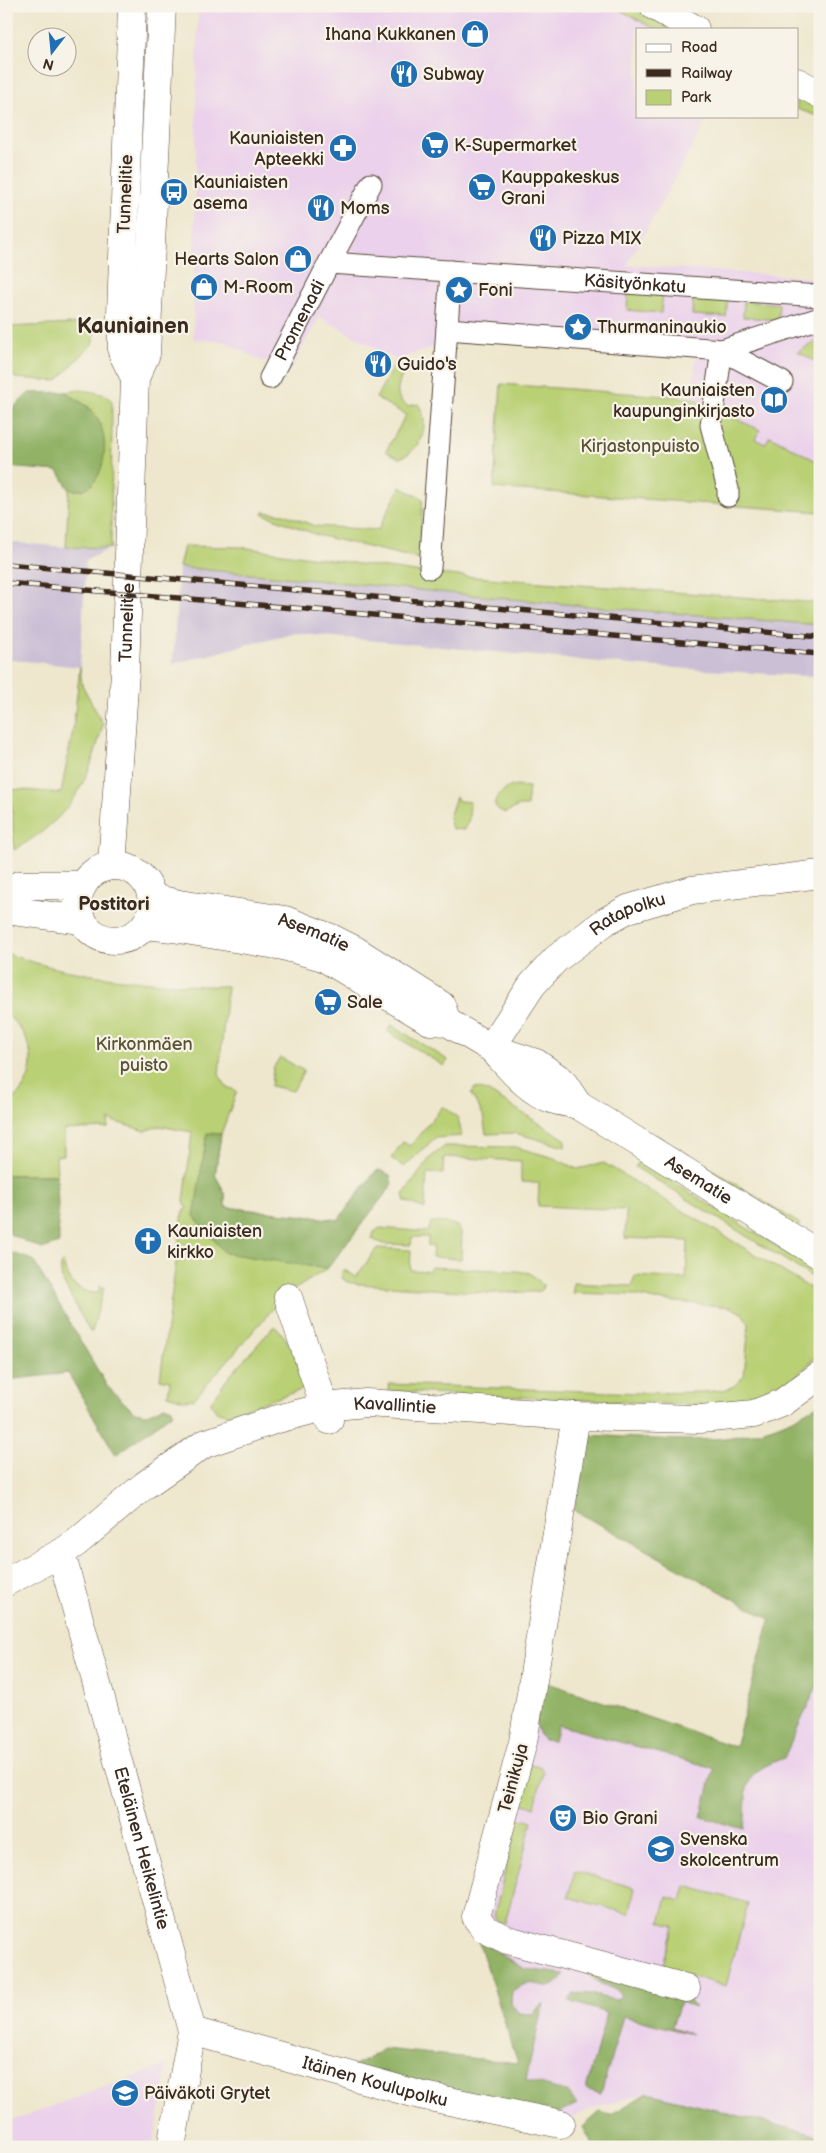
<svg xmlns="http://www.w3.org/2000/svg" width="826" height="2153" viewBox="0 0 826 2153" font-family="'Balsamiq Sans',sans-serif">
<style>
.built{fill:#ebd1eb}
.industrial{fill:#cbbfd5}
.green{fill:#b9d075;stroke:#7a7d4a}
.forest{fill:#92b266;stroke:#666e42}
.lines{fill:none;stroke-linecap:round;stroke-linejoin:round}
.pedestrian-casing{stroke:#564638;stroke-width:23}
.minor-casing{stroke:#564638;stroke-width:29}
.secondary-casing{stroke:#564638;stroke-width:29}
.primary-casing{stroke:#564638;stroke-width:29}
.pedestrian{stroke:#fff;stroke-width:21}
.minor{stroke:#fff;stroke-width:28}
.secondary{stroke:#fff;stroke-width:28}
.primary{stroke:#fff;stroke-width:28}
.rail-casing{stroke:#3b2a1e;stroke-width:5.5}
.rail{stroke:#f7f3e8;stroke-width:4;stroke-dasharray:11;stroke-linecap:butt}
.labels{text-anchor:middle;stroke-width:4.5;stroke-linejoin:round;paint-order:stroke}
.poi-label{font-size:18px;fill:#3b2a1e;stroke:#f7f3e8;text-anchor:start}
.street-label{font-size:18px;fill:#3b2a1e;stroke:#f7f3e8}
.park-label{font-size:18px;fill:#5a5434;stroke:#f7f3e8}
.neighbourhood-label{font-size:19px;font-weight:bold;fill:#3b2a1e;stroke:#f7f3e8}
.district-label{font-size:22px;font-weight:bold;fill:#3b2a1e;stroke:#f7f3e8}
</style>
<rect width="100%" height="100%" fill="#f7f3e8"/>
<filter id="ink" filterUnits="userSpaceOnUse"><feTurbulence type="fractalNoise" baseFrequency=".02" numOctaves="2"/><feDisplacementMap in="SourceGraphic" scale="10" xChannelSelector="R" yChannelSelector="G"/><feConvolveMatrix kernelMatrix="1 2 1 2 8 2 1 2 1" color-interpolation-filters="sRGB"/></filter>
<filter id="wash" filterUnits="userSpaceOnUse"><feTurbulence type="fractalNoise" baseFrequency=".0096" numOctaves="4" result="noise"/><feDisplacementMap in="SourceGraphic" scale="20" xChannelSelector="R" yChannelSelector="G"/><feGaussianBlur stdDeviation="1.12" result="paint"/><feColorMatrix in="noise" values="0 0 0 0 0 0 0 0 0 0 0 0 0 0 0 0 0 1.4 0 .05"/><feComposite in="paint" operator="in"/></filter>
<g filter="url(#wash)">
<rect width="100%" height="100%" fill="#eee7cd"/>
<g class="built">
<path d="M198 6H624L666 29H637V116H709L627 265 820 278V495L687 486 696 351 469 334 397 360 319 317 291 369 262 361 226 342 193 339Z"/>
<path d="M820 1679V2136L648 2093 592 2108 561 2124 523 2097 519 2063 478 1940 545 1682 735 1747 784 1757Z"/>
<path d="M168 2064 153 2147H6V2123Z"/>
</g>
<g class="industrial">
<path d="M6 542 66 547 111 548 86 560 80 667 6 659Z"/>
<path d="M179 567 574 605 820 625V677L642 666 292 633 173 664Z"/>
</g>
<g class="green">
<path d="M613 6H632L673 29H655Z"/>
<path d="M797 96 820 107V117L797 109Z"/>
<path d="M628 291 663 293 661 313 627 310Z"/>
<path d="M693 295 728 298 726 317 692 315Z"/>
<path d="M744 301 779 304 778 320 743 317Z"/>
<path d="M96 323 93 343 57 381 15 378 11 374 6 327Z"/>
<path d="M820 339V364L798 352Z"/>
<path d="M395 363 405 369C399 382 391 398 408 406L418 404C432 423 420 453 399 458L386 451 406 415 376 398Z"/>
<path d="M501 384 693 398 760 430 755 439 765 444 770 436 820 463V512L494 488Z"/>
<path d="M81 390C92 392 104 392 112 401L111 548 66 547 69 489 83 490 90 408 65 392Z"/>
<path d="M400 487 423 499 419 559 317 535 263 514 264 512 284 514 315 526 378 530Z"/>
<path d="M184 546 241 547 422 573 820 603V625L574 605 179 567Z"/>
<path d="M80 667 82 685 103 724C87 787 71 817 14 850L11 789 61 793 73 730Z"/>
<path d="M512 786 529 787 527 806H519L505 813C484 805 500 791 512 786Z"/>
<path d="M456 797 459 801 470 802 469 819 465 830 452 829 449 817Z"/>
<path d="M6 953C53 971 100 977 150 982 175 984 201 987 227 986L219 1075 227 1087 237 1091 221 1134 215 1175 225 1193V1207L338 1220 327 1269 284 1296 194 1399 183 1400 168 1395 170 1381 160 1379 183 1212 188 1208 184 1202 192 1132 159 1126 145 1131 109 1120 108 1128 64 1130V1155L56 1156 57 1175H6V1105C40 1082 38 1041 8 1016Z"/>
<path d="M391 1025 448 1060 444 1066 390 1033 388 1031Z"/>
<path d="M280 1057 304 1071 293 1091 271 1086 273 1068Z"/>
<path d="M475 1088 487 1091 565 1139V1147L515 1133 486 1134 483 1115 471 1094Z"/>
<path d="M443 1106 458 1118 462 1136 435 1138 404 1167 391 1158 403 1142 410 1146Z"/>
<path d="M655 1134 800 1224 797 1230 651 1140Z"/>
<path d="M445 1146 516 1147 554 1158 577 1169 604 1163 810 1288 818 1298 820 1351C800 1376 773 1399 740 1404 724 1407 707 1405 692 1405L388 1391 389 1384 639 1393 703 1392 724 1390 734 1386 744 1376 749 1324 742 1313 730 1307 655 1300 634 1295 573 1293V1283L632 1286 635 1276 686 1279 688 1241 625 1238 626 1210 538 1206 539 1183 521 1182V1161L444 1157 443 1174 427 1173 425 1209 405 1201 403 1195 430 1158Z"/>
<path d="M639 1161 818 1272 814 1278 635 1167Z"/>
<path d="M431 1222C466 1224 462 1226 461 1259L432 1257 433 1246H428V1237H412L411 1245 383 1244 372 1239 374 1232 380 1228 428 1232Z"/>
<path d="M377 1248 411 1250 410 1270 429 1271 431 1267 517 1271 530 1273 544 1286 540 1291 534 1292 490 1293 359 1284 347 1282 342 1278V1271L345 1270 356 1277Z"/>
<path d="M63 1262C68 1282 77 1293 99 1293V1286L104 1287 92 1332H90L62 1280 60 1265Z"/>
<path d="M274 1326C291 1339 298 1364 306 1384L301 1390 229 1414C219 1413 214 1412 211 1402L227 1379Z"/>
<path d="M530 1764 540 1766 543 1772 535 1807 520 1803Z"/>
<path d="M518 1818 532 1822 505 1923 499 1922 494 1916Z"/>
<path d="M575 1871 635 1888 629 1914 568 1897Z"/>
<path d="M685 1886 748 1903 726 1986 662 1968 674 1926 660 1922 667 1897 681 1901Z"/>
</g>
<g class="forest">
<path d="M65 392C79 401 95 409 101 426 108 444 105 480 85 489 80 491 74 490 69 489L58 471 6 467V420L9 412 29 393Z"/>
<path d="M207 1133 221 1134 215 1175 225 1193V1207L338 1220 374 1173 379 1170 390 1175 392 1185 327 1269 225 1253 194 1216Z"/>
<path d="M6 1175H57L59 1243 42 1249 10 1234 6 1219Z"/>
<path d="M6 1251 33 1260 107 1386 134 1412 148 1414 164 1406 172 1409 173 1413 116 1455 68 1373 6 1380Z"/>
<path d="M820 1403V1679L784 1758C737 1775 749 1787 744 1829L701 1817 714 1768 558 1725 554 1741 544 1740 539 1735 536 1723 545 1682 735 1747 770 1619 574 1510 584 1444 590 1435C673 1439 747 1453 820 1403Z"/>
<path d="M478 1940 525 1969 564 1974C551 1997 541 1979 523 1985 520 1986 516 1989 512 1991L511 2004 519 2013 532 2014 543 2004 526 2080 567 2092 577 2104 550 2117 346 2070 384 2049 518 2063Z"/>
<path d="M582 1968 685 1994 695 2007 680 2002 672 2027 691 2034 623 2016 601 2094 586 2089 607 2013 568 2001 574 1994C590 1991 600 1998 616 2000L621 1996 616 1990 599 1983Z"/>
<path d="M648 2093 820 2136V2147H594L583 2127 600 2112 610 2115Z"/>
</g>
</g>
<g filter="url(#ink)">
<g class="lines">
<defs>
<g id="pedestrian">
<path d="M329 263 371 184"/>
<path d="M447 329 722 350 820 318"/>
<path d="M722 350 711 425 728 489V496"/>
<path d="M722 350 782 382"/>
<path id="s1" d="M270 378 329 263 820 296"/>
<path d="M430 568 451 271"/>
</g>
<g id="minor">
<path d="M654 6 695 29"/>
<path d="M797 82 820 94"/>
<path id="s2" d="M491 1048 532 985 556 959 606 921 628 909 692 890 820 874"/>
<path d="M288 1297 329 1420"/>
<path d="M576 1416 523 1742 476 1917 485 1929 508 1940 686 1988"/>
<path id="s3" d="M61 1553 192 2031 171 2147"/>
<path id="s4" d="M6 1582 61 1553 76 1543 145 1485 204 1444 274 1420 324 1407 366 1403 576 1416 700 1419 754 1414 782 1403 820 1375"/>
<path id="s5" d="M192 2031 420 2095 561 2124"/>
</g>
<g id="secondary">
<circle cx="115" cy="903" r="37"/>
<path d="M6 890 19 885H83"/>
<path id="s6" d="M152 898 179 904 285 920 331 938 355 950 441 1005 447 1022"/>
<path d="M6 910 82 920"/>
<path d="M145 925 173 928 283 946 323 957 430 1021 447 1022 491 1048 536 1063 562 1081 578 1105"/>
<path id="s7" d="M494 1051C510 1068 528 1091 551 1099 560 1102 570 1103 578 1105L820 1255"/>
</g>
<g id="primary">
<path d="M132 6 121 314 122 352 135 378"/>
<path id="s8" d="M112 866 125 672 135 378 146 354 162 6"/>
</g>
</defs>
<use href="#pedestrian" class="pedestrian-casing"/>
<use href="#minor" class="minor-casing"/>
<use href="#secondary" class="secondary-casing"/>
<use href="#primary" class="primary-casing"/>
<use href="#pedestrian" class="pedestrian"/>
<use href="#minor" class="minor"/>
<use href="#secondary" class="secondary"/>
<use href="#primary" class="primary"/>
<defs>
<g id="rail">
<path d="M6 564 820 637"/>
<path d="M6 583 820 654"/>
</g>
</defs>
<use href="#rail" class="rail-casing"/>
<use href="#rail" class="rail"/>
</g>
</g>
<defs>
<symbol id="shop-disc" viewBox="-11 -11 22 22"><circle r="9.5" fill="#1f6fb2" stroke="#f7f3e8"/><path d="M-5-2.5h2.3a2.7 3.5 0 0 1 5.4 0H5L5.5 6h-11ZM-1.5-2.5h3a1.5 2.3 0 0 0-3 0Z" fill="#fff"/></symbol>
<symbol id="restaurant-disc" viewBox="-11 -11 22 22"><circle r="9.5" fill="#1f6fb2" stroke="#f7f3e8"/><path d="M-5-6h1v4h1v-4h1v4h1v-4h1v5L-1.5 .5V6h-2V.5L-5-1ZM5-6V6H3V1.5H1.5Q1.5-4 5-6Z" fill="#fff"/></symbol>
<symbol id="supermarket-disc" viewBox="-11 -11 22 22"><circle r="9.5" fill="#1f6fb2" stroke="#f7f3e8"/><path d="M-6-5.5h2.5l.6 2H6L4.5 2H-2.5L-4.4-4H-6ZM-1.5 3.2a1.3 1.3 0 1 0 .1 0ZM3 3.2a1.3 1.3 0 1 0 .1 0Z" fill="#fff"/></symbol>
<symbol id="pharmacy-disc" viewBox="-11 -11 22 22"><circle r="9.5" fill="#1f6fb2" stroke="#f7f3e8"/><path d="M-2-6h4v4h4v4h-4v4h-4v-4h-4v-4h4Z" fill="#fff"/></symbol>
<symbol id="bus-disc" viewBox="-11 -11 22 22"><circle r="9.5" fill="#1f6fb2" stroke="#f7f3e8"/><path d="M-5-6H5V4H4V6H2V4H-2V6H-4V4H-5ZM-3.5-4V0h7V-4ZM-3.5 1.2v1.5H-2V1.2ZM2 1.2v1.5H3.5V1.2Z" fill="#fff"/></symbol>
<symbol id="sight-disc" viewBox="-11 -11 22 22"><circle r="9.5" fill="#1f6fb2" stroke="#f7f3e8"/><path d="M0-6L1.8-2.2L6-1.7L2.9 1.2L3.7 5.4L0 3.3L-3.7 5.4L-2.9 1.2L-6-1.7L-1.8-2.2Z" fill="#fff"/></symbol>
<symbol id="library-disc" viewBox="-11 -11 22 22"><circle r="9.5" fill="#1f6fb2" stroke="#f7f3e8"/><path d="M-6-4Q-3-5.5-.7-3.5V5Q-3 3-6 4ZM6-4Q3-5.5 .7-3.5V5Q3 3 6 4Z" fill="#fff"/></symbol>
<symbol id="church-disc" viewBox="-11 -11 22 22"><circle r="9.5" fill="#1f6fb2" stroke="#f7f3e8"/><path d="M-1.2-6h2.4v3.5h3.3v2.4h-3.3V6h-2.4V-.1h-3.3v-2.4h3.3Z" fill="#fff"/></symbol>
<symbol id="theatre-disc" viewBox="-11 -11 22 22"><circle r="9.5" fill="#1f6fb2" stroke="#f7f3e8"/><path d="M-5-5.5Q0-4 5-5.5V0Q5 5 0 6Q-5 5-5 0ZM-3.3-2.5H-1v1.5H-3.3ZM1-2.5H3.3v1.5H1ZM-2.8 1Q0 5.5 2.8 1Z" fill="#fff"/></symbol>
<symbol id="school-disc" viewBox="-11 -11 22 22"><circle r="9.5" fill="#1f6fb2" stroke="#f7f3e8"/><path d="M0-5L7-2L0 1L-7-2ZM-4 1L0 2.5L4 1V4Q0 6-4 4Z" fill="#fff"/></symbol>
</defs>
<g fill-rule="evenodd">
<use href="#shop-disc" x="459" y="18" width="32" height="32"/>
<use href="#restaurant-disc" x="388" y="58" width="32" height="32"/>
<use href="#supermarket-disc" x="419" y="129" width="32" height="32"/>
<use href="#pharmacy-disc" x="327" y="132" width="32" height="32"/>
<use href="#supermarket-disc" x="466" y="171" width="32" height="32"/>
<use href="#bus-disc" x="158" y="176" width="32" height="32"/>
<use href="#restaurant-disc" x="305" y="192" width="32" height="32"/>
<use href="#restaurant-disc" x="527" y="222" width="32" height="32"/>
<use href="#shop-disc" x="282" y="243" width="32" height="32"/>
<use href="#shop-disc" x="188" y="271" width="32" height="32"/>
<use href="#sight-disc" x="443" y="274" width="32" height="32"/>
<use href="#sight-disc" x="562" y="311" width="32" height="32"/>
<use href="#restaurant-disc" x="362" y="348" width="32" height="32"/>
<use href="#library-disc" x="758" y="384" width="32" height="32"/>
<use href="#supermarket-disc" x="312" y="986" width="32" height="32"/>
<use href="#church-disc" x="132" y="1225" width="32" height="32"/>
<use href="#theatre-disc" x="547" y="1802" width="32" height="32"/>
<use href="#school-disc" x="645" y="1833" width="32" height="32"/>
<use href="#school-disc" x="109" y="2077" width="32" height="32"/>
</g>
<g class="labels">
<g class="poi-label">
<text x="456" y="40" text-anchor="end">Ihana Kukkanen</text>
<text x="423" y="80">Subway</text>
<text x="324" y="144" text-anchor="end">Kauniaisten<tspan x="324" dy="21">Apteekki</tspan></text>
<text x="454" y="151">K-Supermarket</text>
<text x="501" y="183">Kauppakeskus<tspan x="501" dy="21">Grani</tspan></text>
<text x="193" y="188">Kauniaisten<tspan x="193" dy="21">asema</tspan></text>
<text x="340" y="214">Moms</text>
<text x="562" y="244">Pizza MIX</text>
<text x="279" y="265" text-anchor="end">Hearts Salon</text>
<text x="223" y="293">M-Room</text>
<text x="478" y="296">Foni</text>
<text x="597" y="333">Thurmaninaukio</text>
<text x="397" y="370">Guido's</text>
<text x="755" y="396" text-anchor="end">Kauniaisten<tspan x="755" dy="21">kaupunginkirjasto</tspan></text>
<text x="347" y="1008">Sale</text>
<text x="167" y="1237">Kauniaisten<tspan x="167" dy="21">kirkko</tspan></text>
<text x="582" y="1824">Bio Grani</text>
<text x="680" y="1845">Svenska<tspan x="680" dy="21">skolcentrum</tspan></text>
<text x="144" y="2099">Päiväkoti Grytet</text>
</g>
<g class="street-label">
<text transform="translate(125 194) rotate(-88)" y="6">Tunnelitie</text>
<text dy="6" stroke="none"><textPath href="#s1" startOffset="436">Käsityönkatu</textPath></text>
<text dy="6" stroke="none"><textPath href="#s1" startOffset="65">Promenadi</textPath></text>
<text dy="6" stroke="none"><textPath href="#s8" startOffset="244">Tunnelitie</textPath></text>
<text dy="6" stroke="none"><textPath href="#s2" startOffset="196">Ratapolku</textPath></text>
<text dy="6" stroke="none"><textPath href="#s6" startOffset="166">Asematie</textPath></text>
<text dy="6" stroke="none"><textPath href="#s7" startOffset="245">Asematie</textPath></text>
<text dy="6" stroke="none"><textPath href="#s4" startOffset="439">Kavallintie</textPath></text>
<text transform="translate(513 1778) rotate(-75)" y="6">Teinikuja</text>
<text dy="6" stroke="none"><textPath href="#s3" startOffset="306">Eteläinen Heikelintie</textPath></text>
<text dy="6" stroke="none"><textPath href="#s5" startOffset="190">Itäinen Koulupolku</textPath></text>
</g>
<g class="park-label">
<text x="640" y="452">Kirjastonpuisto</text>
<text x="144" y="1050">Kirkonmäen<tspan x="144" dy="21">puisto</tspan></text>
</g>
<g class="neighbourhood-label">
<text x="114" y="910">Postitori</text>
</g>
<g class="district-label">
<text x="133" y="333">Kauniainen</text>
</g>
</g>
<rect width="826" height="2153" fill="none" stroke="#f7f3e8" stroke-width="25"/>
<rect x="636" y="28" width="162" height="90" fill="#f7f3e8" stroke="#aca397"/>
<rect x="646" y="44" width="25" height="8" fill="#ffffff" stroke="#aca397"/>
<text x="681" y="52" font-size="15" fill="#3b2a1e">Road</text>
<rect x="646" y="69" width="25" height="8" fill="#3b2a1e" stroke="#aca397"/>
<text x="681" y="78" font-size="15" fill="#3b2a1e">Railway</text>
<rect x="646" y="90" width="25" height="15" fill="#b9d075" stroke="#aca397"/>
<text x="681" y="102" font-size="15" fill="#3b2a1e">Park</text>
<g transform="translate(52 52) rotate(196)"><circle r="24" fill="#f7f3e8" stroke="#aca397"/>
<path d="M0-4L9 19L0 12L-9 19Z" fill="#1f6fb2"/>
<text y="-8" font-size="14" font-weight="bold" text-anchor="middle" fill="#3b2a1e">N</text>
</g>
</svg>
